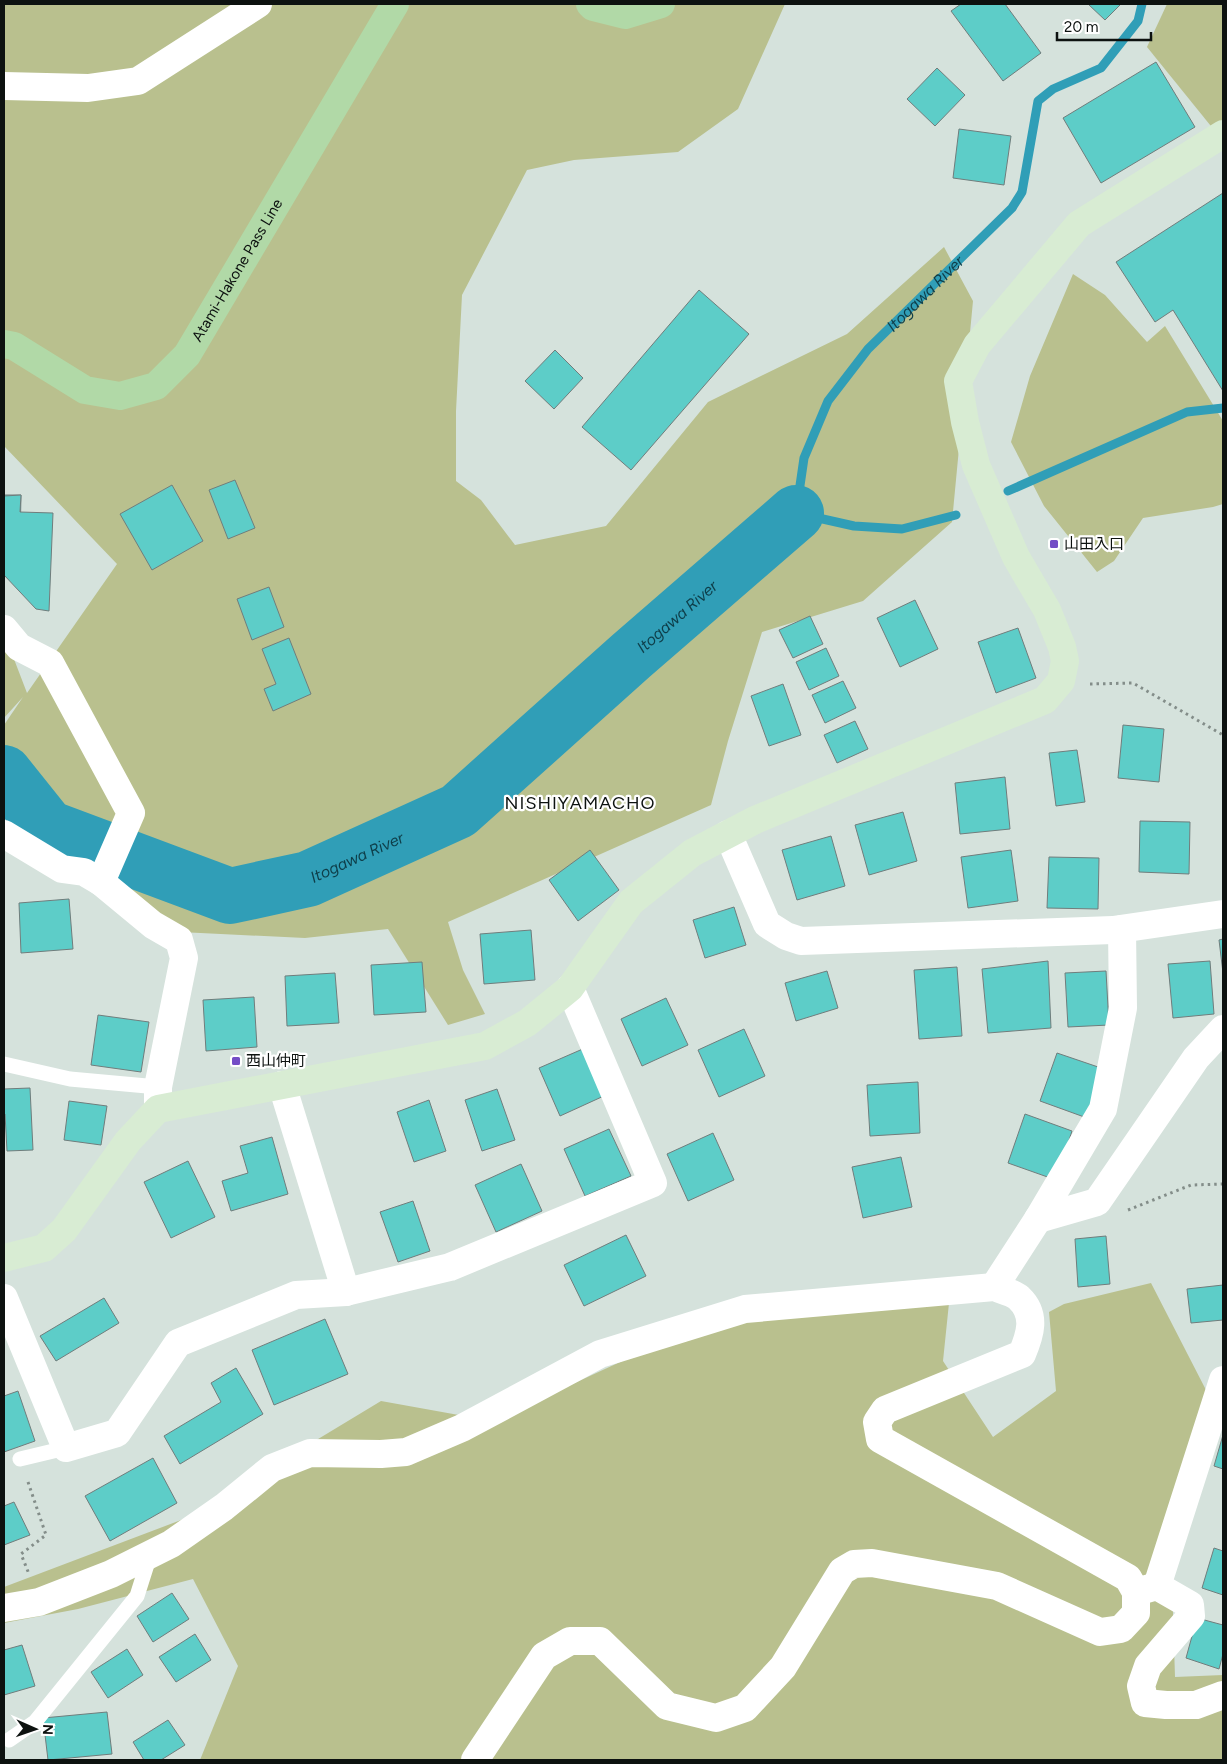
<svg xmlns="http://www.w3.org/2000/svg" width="1227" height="1764" viewBox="0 0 1227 1764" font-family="Figtree,'Noto Sans JP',sans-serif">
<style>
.green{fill:#b9c08e}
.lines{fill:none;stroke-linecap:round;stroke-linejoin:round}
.stream{stroke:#309eb7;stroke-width:9}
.river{stroke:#309eb7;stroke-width:56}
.building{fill:#5dcdc8;stroke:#707d7c}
.path{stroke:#838d89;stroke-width:3;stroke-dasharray:2.5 4;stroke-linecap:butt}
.lane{stroke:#fff;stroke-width:15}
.street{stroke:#fff;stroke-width:28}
.secondary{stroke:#d8ecd3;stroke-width:28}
.primary{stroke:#b1d9a7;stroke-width:28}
.poi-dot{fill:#744dc6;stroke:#fff;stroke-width:2}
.labels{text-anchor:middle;stroke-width:4.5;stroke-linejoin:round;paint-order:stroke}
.street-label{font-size:15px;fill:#0d1210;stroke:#fff}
.poi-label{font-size:15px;fill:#0d1210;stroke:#fff;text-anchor:start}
.water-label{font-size:16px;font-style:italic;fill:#0e3e49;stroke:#fff}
.quarter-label{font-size:18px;letter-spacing:1px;fill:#0d1210;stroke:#fff}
</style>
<rect width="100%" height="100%" fill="#d5e2dc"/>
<g class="green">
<path d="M4 4H785L738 109 678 152 574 160 527 170 462 295 456 411V481L481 500 515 545 606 526 708 402 847 334 944 247 973 301 952 522 863 601 762 632 728 741 711 805 448 922 463 970 485 1014 448 1025 388 929 305 938 160 931 4 800V725L23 697 4 718V633L27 693 117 564 4 446Z"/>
<path d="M1167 4H1223V141L1147 47Z"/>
<path d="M1073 274 1105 295 1147 342 1165 326 1223 421V504L1213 507 1143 518 1114 561 1097 572 1044 506 1011 442 1030 376Z"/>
<path d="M1151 1283 1206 1390 1172 1582 1175 1677 1223 1675V1760H200L238 1666 193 1579 78 1609 4 1623V1587L189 1517 381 1401 492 1421 722 1315 949 1303 943 1361 993 1437 1056 1391 1049 1312 1064 1304Z"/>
</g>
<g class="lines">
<g class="stream">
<path d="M1008 491 1187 412 1223 408"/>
<path id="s1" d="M956 515 902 529 854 526 796 513 804 458 828 401 868 349 1012 208 1022 192 1038 101 1053 89 1101 68 1138 21 1142 4"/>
</g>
<path class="river" id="s2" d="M4 773 48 828 230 896 308 879 458 811 631 656 796 513"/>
</g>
<g class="building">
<path d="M961 4H1005L1041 53 1003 81 951 11Z"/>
<path d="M1088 4H1121L1105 20Z"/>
<path d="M1156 62 1195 127 1101 183 1063 118Z"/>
<path d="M937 68 965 95 935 126 907 99Z"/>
<path d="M959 129 1011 136 1004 185 953 178Z"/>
<path d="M1223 193V391L1173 310 1155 322 1116 262Z"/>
<path d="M699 290 749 334 631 470 582 427Z"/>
<path d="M555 350 583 378 554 409 525 381Z"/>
<path d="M235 480 255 528 228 539 209 490Z"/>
<path d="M172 485 203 541 152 570 120 514Z"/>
<path d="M4 495H21L19 589 4 574Z"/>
<path d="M21 495 20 512 53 513 49 611 36 609 4 575V496Z"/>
<path d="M269 587 284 627 252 640 237 599Z"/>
<path d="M915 600 938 649 900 667 877 618Z"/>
<path d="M810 616 823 644 793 658 779 630Z"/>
<path d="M1018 628 1036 678 996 693 978 642Z"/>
<path d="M289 638 311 694 273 711 264 689 276 684 262 649Z"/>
<path d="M826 648 839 676 809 690 796 662Z"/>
<path d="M843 681 856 708 825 723 812 695Z"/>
<path d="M783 684 801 735 769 746 751 696Z"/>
<path d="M855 721 868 749 837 763 824 735Z"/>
<path d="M1123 725 1164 729 1159 782 1118 778Z"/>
<path d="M1077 750 1085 802 1056 806 1049 753Z"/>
<path d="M1005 777 1010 829 960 834 955 783Z"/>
<path d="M903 812 917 861 869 875 855 825Z"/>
<path d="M1140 821 1190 822 1189 874 1139 872Z"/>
<path d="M831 836 845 886 797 900 782 850Z"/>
<path d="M590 850 619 890 578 921 549 880Z"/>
<path d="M1011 850 1018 901 968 908 961 857Z"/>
<path d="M1049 857 1099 858 1098 909 1047 908Z"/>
<path d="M69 899 73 949 21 953 19 903Z"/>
<path d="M734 907 746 945 705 958 693 920Z"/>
<path d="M531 930 535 980 484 984 480 934Z"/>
<path d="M1223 939V973L1219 940Z"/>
<path d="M1048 961 1051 1028 988 1033 982 969Z"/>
<path d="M1210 961 1214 1014 1173 1018 1168 964Z"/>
<path d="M422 962 426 1012 374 1015 371 965Z"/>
<path d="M957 967 962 1036 919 1039 914 970Z"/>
<path d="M827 971 838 1008 796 1021 785 983Z"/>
<path d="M1106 971 1109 1025 1068 1027 1065 973Z"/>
<path d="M335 973 339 1023 287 1026 285 976Z"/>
<path d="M254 997 257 1047 206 1051 203 1000Z"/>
<path d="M666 998 688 1045 642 1066 621 1019Z"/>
<path d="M98 1015 149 1022 141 1072 91 1065Z"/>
<path d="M744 1029 765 1076 719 1097 698 1050Z"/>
<path d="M585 1048 606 1095 560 1116 539 1068Z"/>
<path d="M1057 1053 1104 1069 1087 1118 1040 1101Z"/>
<path d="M918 1082 920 1133 870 1136 867 1085Z"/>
<path d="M30 1088 33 1150 7 1151 5 1114 4 1115V1089Z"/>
<path d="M497 1089 515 1140 482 1151 465 1100Z"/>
<path d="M429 1100 446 1151 414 1162 397 1112Z"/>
<path d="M69 1101 107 1106 101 1145 64 1140Z"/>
<path d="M1025 1114 1072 1131 1056 1180 1008 1163Z"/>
<path d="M609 1129 631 1176 585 1196 564 1149Z"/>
<path d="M713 1133 734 1180 688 1201 667 1154Z"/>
<path d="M272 1137 288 1194 231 1211 222 1181 248 1173 240 1146Z"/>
<path d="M901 1157 912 1207 863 1218 852 1167Z"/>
<path d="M188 1161 215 1217 171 1238 144 1182Z"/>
<path d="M521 1164 542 1211 496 1232 475 1185Z"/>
<path d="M413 1201 430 1251 398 1262 380 1212Z"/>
<path d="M626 1235 646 1276 584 1306 564 1265Z"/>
<path d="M1106 1236 1110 1284 1078 1287 1075 1239Z"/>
<path d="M1223 1285V1320L1191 1323 1187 1289Z"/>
<path d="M104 1298 119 1323 56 1361 40 1336Z"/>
<path d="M325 1319 348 1374 274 1405 252 1350Z"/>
<path d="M236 1368 263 1414 180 1464 164 1436 221 1402 211 1383Z"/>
<path d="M18 1391 35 1441 4 1452V1396Z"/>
<path d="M1223 1435V1469L1214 1466Z"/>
<path d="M153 1458 177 1503 110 1541 85 1496Z"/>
<path d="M14 1502 30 1535 4 1545V1506Z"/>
<path d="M1214 1548 1223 1551V1595L1202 1588Z"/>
<path d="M172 1593 189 1619 153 1642 137 1616Z"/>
<path d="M1197 1618 1223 1625V1654L1219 1669 1186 1658Z"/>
<path d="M195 1634 211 1660 176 1682 159 1657Z"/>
<path d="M22 1645 35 1686 4 1695V1650Z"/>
<path d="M127 1649 143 1675 108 1698 91 1672Z"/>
<path d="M107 1712 112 1754 48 1760 43 1718Z"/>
<path d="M168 1720 185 1745 161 1760H144L133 1742Z"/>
</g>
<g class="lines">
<g class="path">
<path d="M1090 684 1133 683 1223 735"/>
<path d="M1128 1210 1191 1185 1223 1184"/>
<path d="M28 1482 46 1535 21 1554 29 1574"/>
</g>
<g class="lane">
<path d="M4 1064 70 1079 158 1087"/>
<path d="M20 1459 66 1448"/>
<path d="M9 1740 35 1722 137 1596 150 1555"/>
</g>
<g class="street">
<path d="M4 86 88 88 138 81 258 4"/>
<path d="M4 629 19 647 50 663 131 813 101 882"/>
<path d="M4 834 62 869 84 872 101 882 153 925 179 940 184 958 158 1087V1109"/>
<path d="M728 834 767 924 786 936 801 941 1113 930 1223 914"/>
<path d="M282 1085 346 1292"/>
<path d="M1038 1219 1097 1202 1196 1058 1223 1029"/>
<path d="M994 1287 1038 1219 1103 1109 1123 1008 1122 929"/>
<path d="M4 1298 66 1448 117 1433 178 1343 296 1295 346 1292 450 1267 653 1183 570 988"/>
<path d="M1157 1586 1223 1380"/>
<path d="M1136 1592 1157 1586 1190 1605 1191 1616 1148 1666 1141 1686 1145 1703 1166 1705H1196L1223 1695"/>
<path d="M4 1608 39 1602 111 1574 171 1544 224 1507 272 1468 310 1453 381 1454 406 1452 462 1428 600 1354 745 1309 994 1287C1001 1290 1014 1293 1019 1298 1037 1315 1030 1335 1022 1354L885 1410 877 1422 880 1439 1128 1578 1136 1592V1613L1121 1629 1100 1632 997 1586 872 1563 854 1564 842 1571 783 1667 745 1708 716 1718 667 1706 600 1641H570L544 1656 475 1760"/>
</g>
<path class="secondary" d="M4 1258 44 1248 64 1230 128 1141 158 1109 485 1046 527 1023 570 988 631 902 692 853 755 820 1045 700 1061 681 1065 661 1062 647 1047 610 1016 557 976 465 965 422 958 381 977 345 1079 224 1223 134"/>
<g class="primary">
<path d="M590 4 593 7 625 15 661 4"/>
<path id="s3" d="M4 344 14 346 85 390 120 396 156 386 187 355 395 4"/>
</g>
</g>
<g class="poi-dot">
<rect x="1049" y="539" width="10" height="10" rx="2.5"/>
<rect x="231" y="1056" width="10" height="10" rx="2.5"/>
</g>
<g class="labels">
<g class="street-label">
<text dy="5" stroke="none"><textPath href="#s3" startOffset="309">Atami-Hakone Pass Line</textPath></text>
</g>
<g class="poi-label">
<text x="1064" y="549">山田入口</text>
<text x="246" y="1066">西山仲町</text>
</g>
<g class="water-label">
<text dy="6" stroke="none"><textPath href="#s1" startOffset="426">Itogawa River</textPath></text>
<text dy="6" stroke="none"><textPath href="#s2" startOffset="802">Itogawa River</textPath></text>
<text dy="6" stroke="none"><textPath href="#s2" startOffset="398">Itogawa River</textPath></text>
</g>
<g class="quarter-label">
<text x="580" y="809">NISHIYAMACHO</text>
</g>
</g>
<rect width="1227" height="1764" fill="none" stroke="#0d1210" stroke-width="10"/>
<g transform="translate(35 1729) rotate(92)" stroke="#ffffff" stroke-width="4" paint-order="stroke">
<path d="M0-4L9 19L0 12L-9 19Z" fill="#0d1210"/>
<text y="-8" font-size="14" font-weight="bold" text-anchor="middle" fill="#0d1210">N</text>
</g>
<path d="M1057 32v8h94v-8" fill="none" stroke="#0d1210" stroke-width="2.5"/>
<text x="1064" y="32" font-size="15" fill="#0d1210" stroke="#ffffff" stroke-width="4" paint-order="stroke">20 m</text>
</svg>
